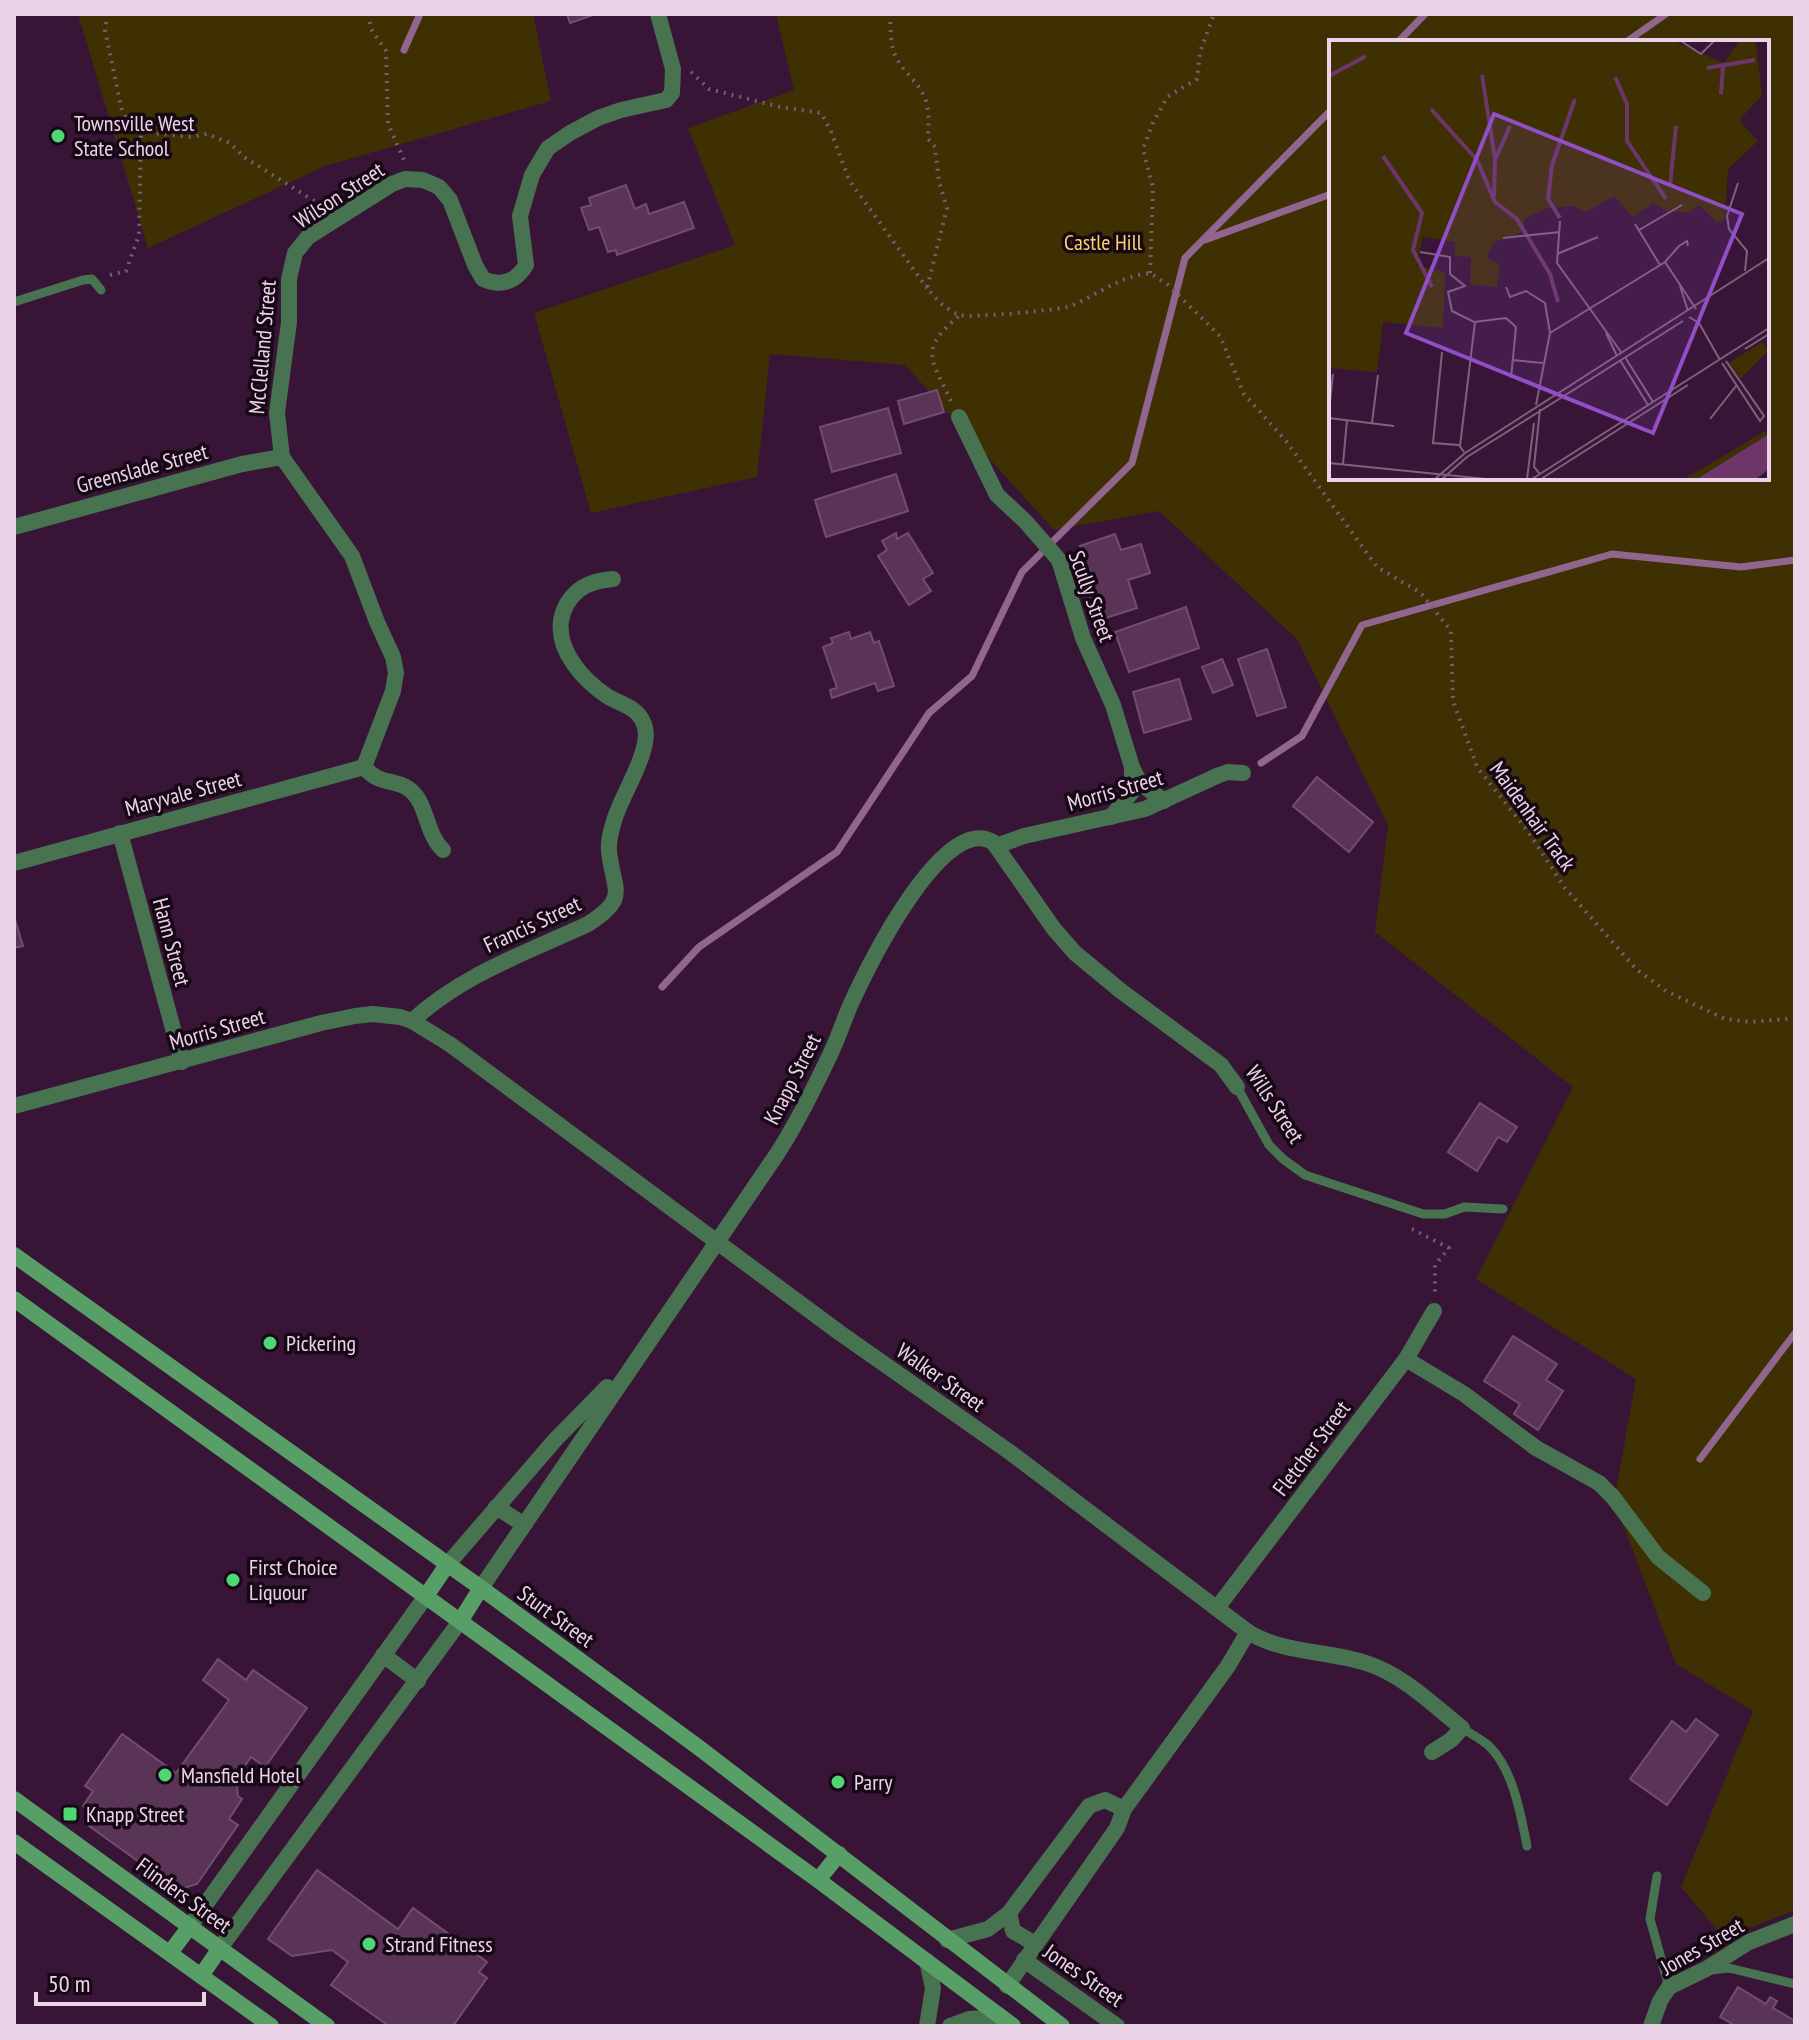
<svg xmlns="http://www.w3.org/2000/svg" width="1809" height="2040" viewBox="0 0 1809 2040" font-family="'PT Sans Narrow',sans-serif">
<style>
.green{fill:#3e3003;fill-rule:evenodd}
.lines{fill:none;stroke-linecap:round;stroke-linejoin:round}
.stream{stroke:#92658f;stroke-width:7}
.building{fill:#593456;stroke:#734c70;stroke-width:2}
.path{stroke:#795b77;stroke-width:4;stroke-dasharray:2 6;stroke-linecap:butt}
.service{stroke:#477350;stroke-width:9}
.minor{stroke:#477350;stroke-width:16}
.tertiary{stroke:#477350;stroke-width:16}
.secondary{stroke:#579f66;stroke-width:16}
.poi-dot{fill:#4fd675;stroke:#170816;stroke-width:3}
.labels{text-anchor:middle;stroke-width:7;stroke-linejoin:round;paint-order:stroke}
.poi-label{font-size:22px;fill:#ebd4e8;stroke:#170816;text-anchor:start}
.street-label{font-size:22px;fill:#ebd4e8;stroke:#170816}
.park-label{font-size:22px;fill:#fcd469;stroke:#170816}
.inset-river{fill:none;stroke:#6c3669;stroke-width:4}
.inset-road{fill:none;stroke:#80617d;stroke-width:2}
.view{fill:#914ec7;fill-opacity:0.15;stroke:#914ec7;stroke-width:4}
.inset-edge{fill:none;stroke:#ebd4e8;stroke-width:4}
</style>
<rect width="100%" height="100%" fill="#381536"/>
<g class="green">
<path d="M78 14H533L551 101 325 166 148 248Z"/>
<path d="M776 14H1795V1910L1724 1938 1681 1887 1753 1711 1676 1664 1614 1501 1636 1379 1476 1279 1573 1087 1375 932 1388 825 1297 639 1159 511 1054 530 905 365 770 354 757 477 591 513 534 313 735 245 688 128 794 90ZM1331 42H1767V478H1331Z"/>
</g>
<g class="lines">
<g class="stream">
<path d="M1398 42 1425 14"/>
<path d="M1626 42 1666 14"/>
<path d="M404 50 420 14"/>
<path d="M1205 240 1331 194"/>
<path d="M1261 763 1302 736 1362 625 1612 554 1741 567 1795 560"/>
<path d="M662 987 699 947 837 852 929 713 972 676 1022 572 1132 463 1185 258 1331 110"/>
<path d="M1700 1459 1795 1333"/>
</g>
</g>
<g class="building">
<path d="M567 14H596L570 23Z"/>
<path d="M626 185 635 209 646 204 649 214 684 202 694 228 617 255 616 250 608 252 599 227 589 230 581 208 591 205 589 198Z"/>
<path d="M937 390 944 412 904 424 898 401Z"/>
<path d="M888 408 901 453 832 472 820 427Z"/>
<path d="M896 474 908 511 826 537 815 500Z"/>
<path d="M896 533 897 539 908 533 933 573 923 579 931 591 909 605 878 556 887 550 882 541Z"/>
<path d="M1115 534 1121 550 1141 544 1150 573 1128 580 1137 608 1093 622 1073 563 1084 559 1080 546Z"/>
<path d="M1186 607 1199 648 1129 672 1115 632Z"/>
<path d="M849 632 851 639 870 632 874 643 879 641 894 686 878 691 875 683 832 698 830 690 837 688 823 647 833 643 831 638Z"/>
<path d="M1267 649 1286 707 1257 716 1238 659Z"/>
<path d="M1222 659 1233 685 1213 693 1202 667Z"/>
<path d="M1179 679 1191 719 1144 733 1133 692Z"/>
<path d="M1317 777 1373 822 1349 852 1293 806Z"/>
<path d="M14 916 23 946 14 948Z"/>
<path d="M1480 1103 1517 1127 1507 1142 1498 1137 1477 1171 1448 1152Z"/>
<path d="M1513 1336 1557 1364 1546 1380 1563 1391 1538 1430 1514 1414 1520 1404 1484 1381Z"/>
<path d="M218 1659 246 1680 253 1670 307 1708 265 1767 251 1757 236 1778 238 1796 242 1799 229 1819 238 1825 197 1884 178 1890 89 1826 96 1815 83 1806 93 1791 85 1786 122 1734 176 1773 229 1700 203 1680Z"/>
<path d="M1696 1719 1718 1735 1667 1805 1630 1779 1672 1721 1686 1732Z"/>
<path d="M317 1870 398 1929 413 1908 487 1962 479 1972 487 1978 453 2026H389L331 1985 348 1962 332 1950 292 1956 268 1939Z"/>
<path d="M1738 1987 1766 2004 1770 1997 1777 2001 1773 2008 1795 2021V2026H1736L1720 2017Z"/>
</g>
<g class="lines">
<g class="path">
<path d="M107 14 105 30 122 111 132 127 141 132 192 137 207 134 230 143 244 157 322 206"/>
<path d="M368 14 371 29 386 51 388 124 405 162"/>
<path d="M890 14C891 29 889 44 897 59 905 74 920 83 926 101 930 115 928 126 928 139L935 147 939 182 947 208 927 288C935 298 947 311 960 315 972 318 1060 310 1071 306 1099 294 1120 276 1150 273L1168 285 1220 336 1244 394 1286 441 1377 567 1421 593 1451 631 1453 701 1477 767 1529 833 1565 888 1636 969 1666 991 1725 1019 1752 1022 1795 1018"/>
<path d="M691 72 709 89 780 107 821 113 830 129 849 180 927 288"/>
<path d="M1150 273 1153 188 1143 149 1152 125 1167 97 1197 79 1200 52 1214 14"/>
<path d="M110 275 126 271 139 235 141 132"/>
<path d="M951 401C930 357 919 350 960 315"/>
<path d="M1412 1229 1449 1248 1435 1265V1293"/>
</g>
<g class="service">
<path d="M14 302 83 280 92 279 101 290"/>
<path d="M1237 1087 1269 1145 1283 1159 1305 1175 1423 1214H1445L1464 1207 1503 1209"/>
<path d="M1462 1728C1471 1734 1481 1739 1489 1746 1513 1769 1521 1815 1527 1846"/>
<path d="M1657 1876 1650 1919 1669 1987"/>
<path d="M1711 1970 1729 1968 1795 1984"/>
</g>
<g class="minor">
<path d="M959 417 997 495 1025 521 1059 560 1083 638 1113 705 1132 767 1140 783 1164 801"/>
<path d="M14 527 242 464 282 457"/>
<path d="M364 767 393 691 396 673 393 657 377 622 352 556 282 457 277 413 289 322V279L295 253 308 237 392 184 405 179 423 180 439 187 450 200 475 265 483 279C501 287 516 282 526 265L520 216 532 175 548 148 570 133 598 118 621 110 666 100 672 93 673 69 658 14"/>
<path d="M364 767C380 786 394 778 409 789 428 803 425 833 443 850"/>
<path d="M1111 817 1132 792V770"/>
<path d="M120 833 182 1062"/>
<path d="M996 846 1024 836 1145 809 1219 775 1228 772 1243 773"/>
<path d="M14 863 364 767"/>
<path d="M412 1021C463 974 526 953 588 924 630 897 613 891 609 851 608 841 611 831 614 821 621 795 654 748 644 724 637 706 621 705 607 696 583 680 557 651 561 621 563 608 569 598 579 590 589 582 601 580 613 579"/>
<path d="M14 1106 321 1023 355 1016 373 1014 400 1017 412 1021 451 1045 840 1333 1011 1453 1248 1632C1284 1654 1326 1650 1366 1663 1402 1674 1433 1705 1462 1728L1451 1740 1432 1752"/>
<path d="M1406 1359 1464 1394 1536 1448 1599 1483 1613 1497 1658 1557 1703 1593"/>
<path d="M496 1507 523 1524"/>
<path d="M447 1565 555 1440 607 1387"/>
<path d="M481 1588 777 1154C797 1123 813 1090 829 1057 839 1037 845 1015 855 995 871 961 944 813 993 842L1054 929 1075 953 1121 991 1221 1065 1237 1087"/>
<path d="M1217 1608 1406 1359 1434 1311"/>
<path d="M1009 1913 1013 1931 1035 1944"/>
<path d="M947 1940 988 1929 1009 1913 1089 1806 1105 1800 1124 1809"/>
<path d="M1024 1960 1117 2026"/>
<path d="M927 1961 933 1988 927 2026"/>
<path d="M1007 1986 1117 1828 1124 1809 1228 1666 1248 1632"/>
<path d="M950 2026 969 2019 1001 2017"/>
<path d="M1651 2026 1660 2001 1669 1987 1706 1969 1749 1942 1795 1924"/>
</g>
<g class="tertiary">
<path d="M383 1655 418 1681"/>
<path d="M190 1926 426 1596"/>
<path d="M220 1948 461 1620"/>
</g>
<g class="secondary">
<path d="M14 1255 481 1588 698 1747 1062 2026"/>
<path d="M14 1299 818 1880 1013 2026"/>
<path d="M426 1596 447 1565"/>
<path d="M461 1620 481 1588"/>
<path d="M14 1799 327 2026"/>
<path d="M14 1842 271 2026"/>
<path d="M818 1880 839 1854"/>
<path d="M170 1953 190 1926"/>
<path d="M201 1976 220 1948"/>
</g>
</g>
<g class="poi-dot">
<circle cx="58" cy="136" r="8"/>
<circle cx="270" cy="1343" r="8"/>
<circle cx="233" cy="1580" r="8"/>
<circle cx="165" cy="1775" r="8"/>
<circle cx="838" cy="1782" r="8"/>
<rect x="62" y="1806" width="16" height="16" rx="4"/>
<circle cx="369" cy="1944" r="8"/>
</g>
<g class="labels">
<g class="poi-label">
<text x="74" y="131">Townsville West<tspan x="74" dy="25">State School</tspan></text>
<text x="286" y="1351">Pickering</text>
<text x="249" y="1575">First Choice<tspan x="249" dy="25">Liquour</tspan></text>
<text x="181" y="1783">Mansfield Hotel</text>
<text x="854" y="1790">Parry</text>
<text x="86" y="1822">Knapp Street</text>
<text x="385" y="1952">Strand Fitness</text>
</g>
<g class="street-label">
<text transform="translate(339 195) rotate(-33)" y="8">Wilson Street</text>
<text transform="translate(262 347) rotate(-85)" y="8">McClelland Street</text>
<text transform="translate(142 468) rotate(-15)" y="8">Greenslade Street</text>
<text transform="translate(1092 596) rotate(70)" y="8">Scully Street</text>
<text transform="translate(1115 790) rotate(-16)" y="8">Morris Street</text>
<text transform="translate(183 793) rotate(-15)" y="8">Maryvale Street</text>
<text transform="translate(1533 816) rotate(54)" y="8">Maidenhair Track</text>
<text transform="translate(532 924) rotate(-25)" y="8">Francis Street</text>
<text transform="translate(172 942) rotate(75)" y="8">Hann Street</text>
<text transform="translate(217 1029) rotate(-16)" y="8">Morris Street</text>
<text transform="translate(792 1079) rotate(-63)" y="8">Knapp Street</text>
<text transform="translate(1275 1104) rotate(57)" y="8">Wills Street</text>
<text transform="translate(941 1377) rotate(35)" y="8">Walker Street</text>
<text transform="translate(1311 1448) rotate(-53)" y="8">Fletcher Street</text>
<text transform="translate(556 1616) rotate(36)" y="8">Sturt Street</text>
<text transform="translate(184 1895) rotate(36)" y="8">Flinders Street</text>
<text transform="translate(1702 1946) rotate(-30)" y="8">Jones Street</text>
<text transform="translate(1084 1975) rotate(35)" y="8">Jones Street</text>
</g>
<g class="park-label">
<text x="1103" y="250">Castle Hill</text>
</g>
</g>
<g transform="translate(1329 40)">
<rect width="440" height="440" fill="#381536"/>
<path d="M0 1H345L395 23 410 1H427L433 56 410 80 429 101 399 129 396 179 388 182 370 165 360 172 338 171 324 163 304 177 285 156 257 172 245 166 218 168 196 178 193 192 165 202 157 217 171 225 168 247 141 244 142 217 126 216V202L94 197 87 226 116 232 114 288 54 282 48 332 0 328ZM433 302 440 310 411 339 400 323ZM440 389V394L368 439H355Z" fill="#3e3003"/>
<path d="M440 394V429L427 439H368Z" fill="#6c3669"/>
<path class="inset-river" d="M378 28 426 20M153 35 166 119 165 156M0 36 37 16M286 37 298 64V101L337 159M392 54 394 27M102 69 148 120 166 162 188 179 221 234 229 262M54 116 93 173 84 210 103 247M167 118 181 86M341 146 347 86M231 178 219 159 223 125 246 59"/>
<path class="inset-road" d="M352 1 372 14 385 1M409 143 398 176 400 189 418 211 416 231M231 181 228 223 292 312M306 184 331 225M310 190 353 165M174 198 231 192M91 212 121 217V234L136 246 119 252 123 271 145 282 177 278 187 287M228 214 269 197M336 222 367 269M351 246 359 271M177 247 181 257 197 251 216 263 221 293M360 277 370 283 391 320M221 293 336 222 350 206 358 201 359 206M277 293 288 316M416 309 440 294M113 312 104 403 130 405 135 412M296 317 324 362M183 320 214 323M291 320 319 365M393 323 431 381 435 376 397 321M182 338 187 287M207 365 221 293M211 369 205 427 211 434M0 371 4 334M0 378 65 386M381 379 407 346M43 383 49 335M131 406 146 282M0 423 157 439M14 424 18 380M106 439 136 413 440 218M113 439 138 417 354 281M198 439 205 383M203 439 440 288M212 439 359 345"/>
<path class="view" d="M165 74 413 174 324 393 77 293Z"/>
<rect width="440" height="440" class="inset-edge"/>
</g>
<rect width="1809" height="2040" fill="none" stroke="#ebd4e8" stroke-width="32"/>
<path d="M36 1992v12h168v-12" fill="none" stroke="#ebd4e8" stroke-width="4"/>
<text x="48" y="1992" font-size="24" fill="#ebd4e8" stroke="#170816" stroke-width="6" paint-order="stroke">50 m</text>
</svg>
